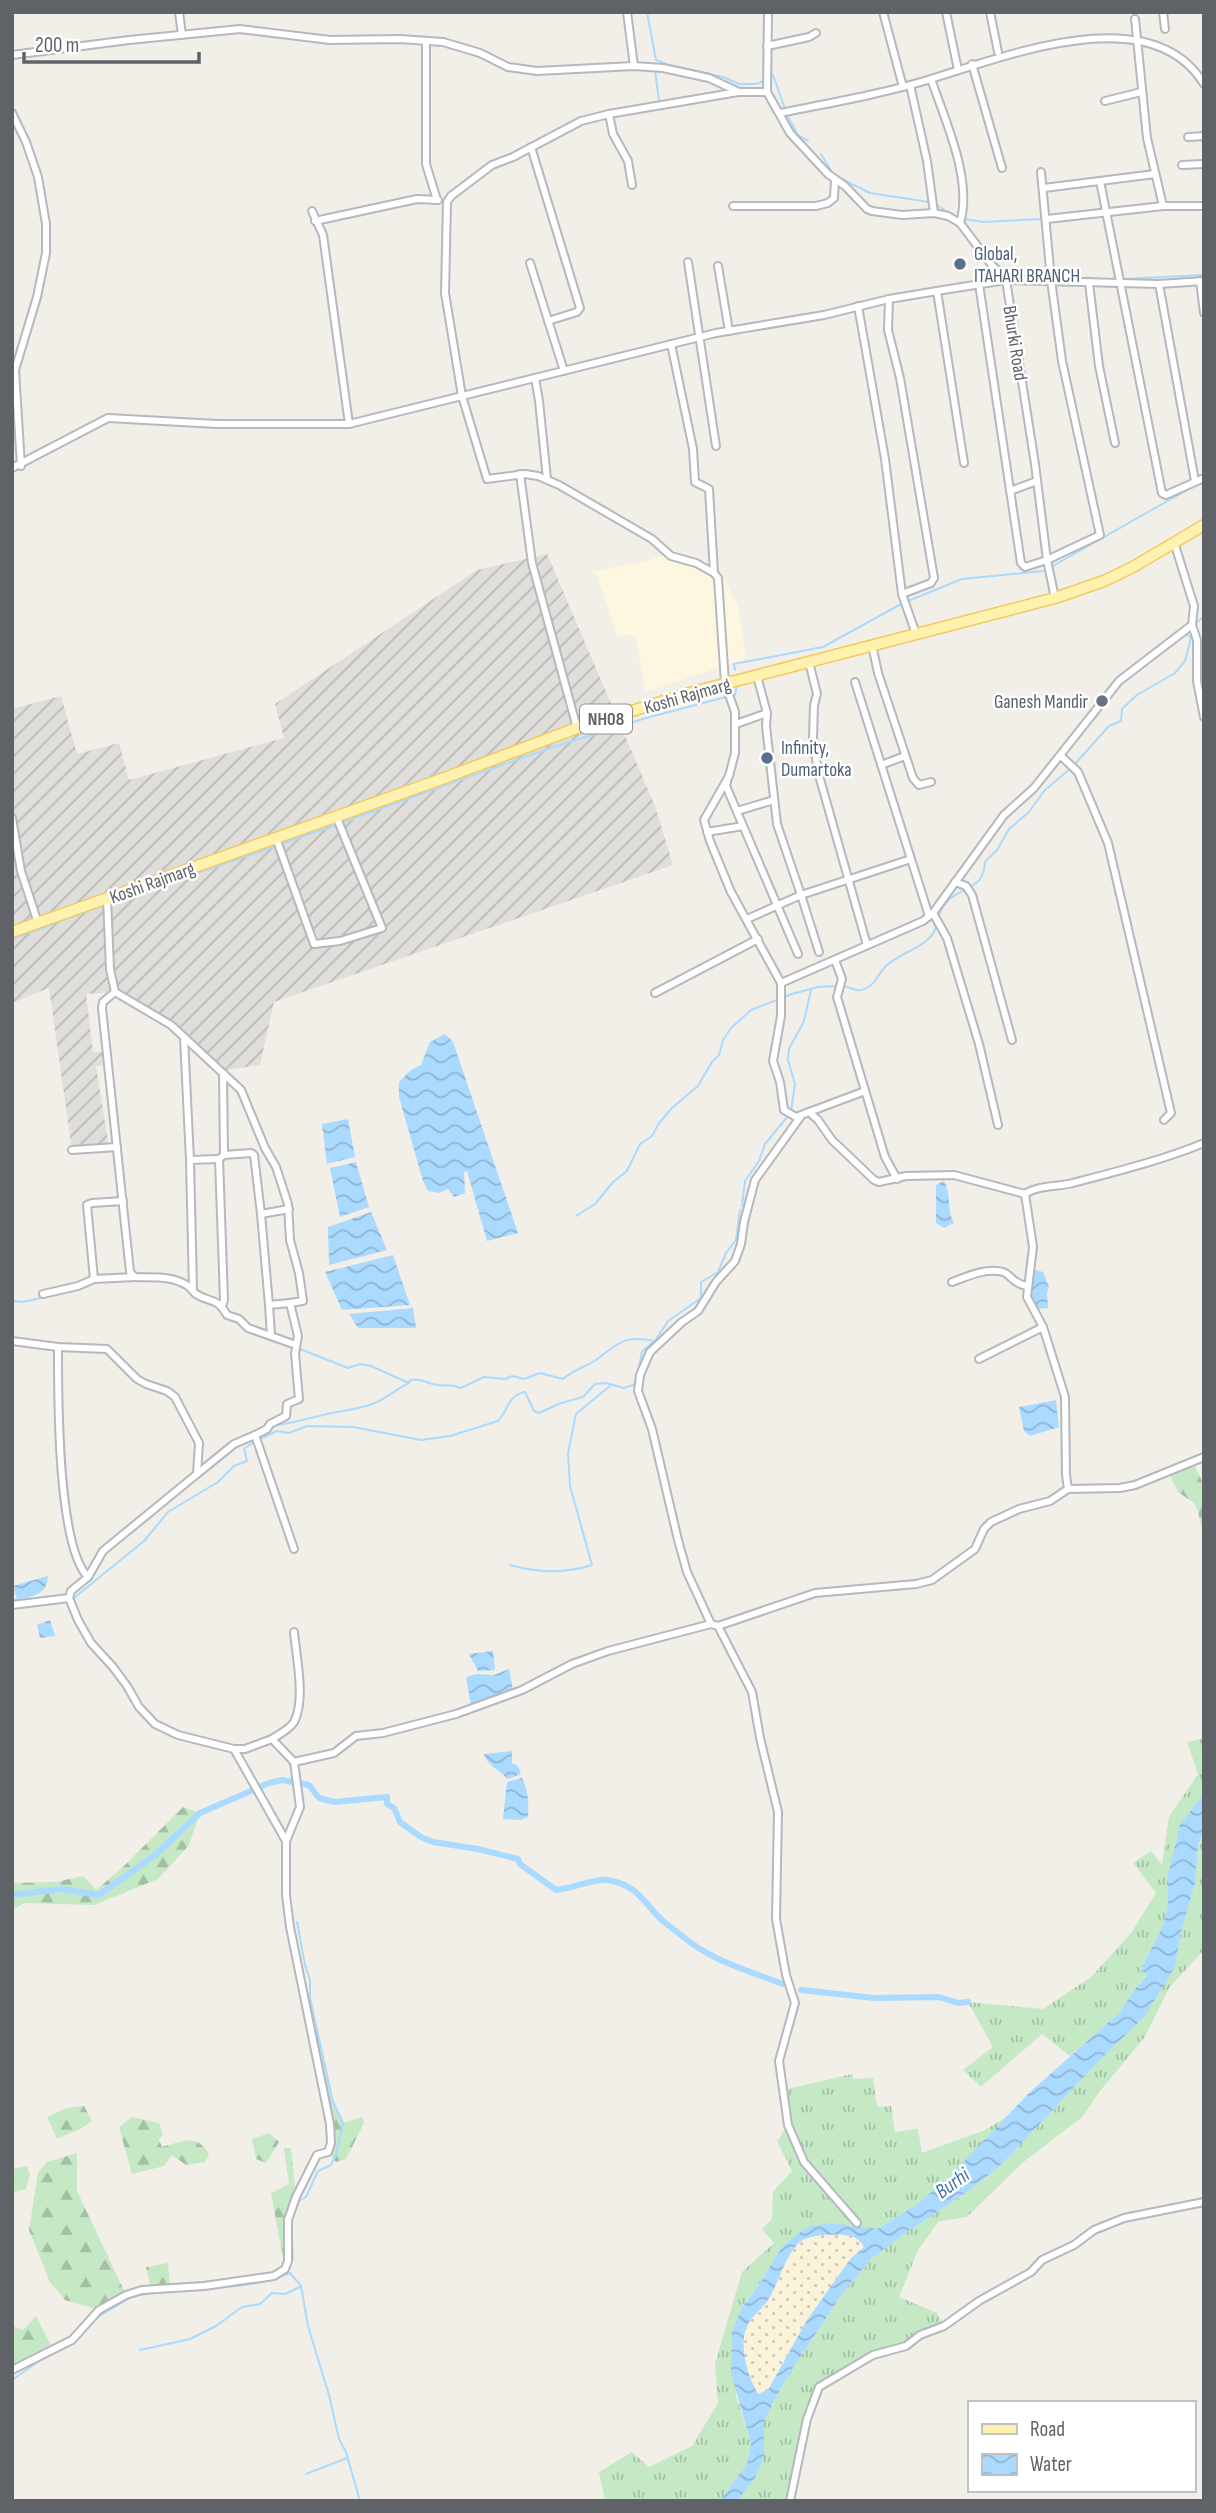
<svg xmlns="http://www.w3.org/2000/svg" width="1216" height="2513" viewBox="0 0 1216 2513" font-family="'Sofia Sans Condensed',sans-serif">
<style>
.commercial{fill:#fef7e0}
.industrial{fill:url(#industrial-furrows)}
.grass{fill:url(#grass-tufts)}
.forest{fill:url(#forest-firs)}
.sand{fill:url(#sand-dots)}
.water{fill:url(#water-waves);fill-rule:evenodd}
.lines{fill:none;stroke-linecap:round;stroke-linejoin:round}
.stream{stroke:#aadaff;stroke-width:2}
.canal{stroke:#aadaff;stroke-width:6}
.street-casing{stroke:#b5b8bc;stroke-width:10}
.primary-casing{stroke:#f2c960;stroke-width:13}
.street{stroke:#fff;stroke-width:6}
.primary{stroke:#fff2af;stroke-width:10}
.service-dot{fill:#5c6f8a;stroke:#fff;stroke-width:2.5}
.worship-dot{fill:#6b7280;stroke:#fff;stroke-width:2.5}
.labels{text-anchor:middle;stroke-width:5;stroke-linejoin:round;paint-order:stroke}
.shield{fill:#fff;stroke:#8f9295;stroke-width:2}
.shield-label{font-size:18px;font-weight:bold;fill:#5f6368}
.service-label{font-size:19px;fill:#4e5e75;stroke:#fff;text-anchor:start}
.street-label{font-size:19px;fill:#5f6368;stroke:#fff}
.worship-label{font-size:19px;fill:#5b616d;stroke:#fff;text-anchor:end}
.water-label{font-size:21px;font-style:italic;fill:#4174aa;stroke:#fff}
</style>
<defs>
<pattern id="industrial-furrows" width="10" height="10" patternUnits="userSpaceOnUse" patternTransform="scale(1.75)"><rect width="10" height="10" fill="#e0deda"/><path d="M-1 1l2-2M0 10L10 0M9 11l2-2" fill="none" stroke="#b9b8b5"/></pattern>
<pattern id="grass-tufts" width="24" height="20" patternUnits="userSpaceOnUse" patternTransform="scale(1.75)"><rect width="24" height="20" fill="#c5e8c5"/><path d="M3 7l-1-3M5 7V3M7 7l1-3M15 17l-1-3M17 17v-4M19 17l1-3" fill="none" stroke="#a3c0a4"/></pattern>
<pattern id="forest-firs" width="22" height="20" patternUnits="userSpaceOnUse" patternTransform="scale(1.75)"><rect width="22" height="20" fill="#c5e8c5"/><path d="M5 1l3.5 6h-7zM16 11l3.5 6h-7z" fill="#a3c0a4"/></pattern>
<pattern id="sand-dots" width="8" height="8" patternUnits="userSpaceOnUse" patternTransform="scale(1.75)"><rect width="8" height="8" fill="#fbf3d9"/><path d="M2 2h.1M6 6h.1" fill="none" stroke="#cec8b4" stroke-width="1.8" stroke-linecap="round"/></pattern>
<pattern id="water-waves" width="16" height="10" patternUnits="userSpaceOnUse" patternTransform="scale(1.75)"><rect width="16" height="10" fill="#aadaff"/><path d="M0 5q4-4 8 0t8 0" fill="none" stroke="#8eb4d2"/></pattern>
</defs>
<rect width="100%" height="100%" fill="#f1efe8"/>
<path class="commercial" d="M674 551 717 567 738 605 746 658 646 692 635 634 618 636 595 571 647 561Z"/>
<path class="industrial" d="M547 554 655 806 673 865 274 1002 260 1065 226 1070 173 1022 115 992 86 994 93 1052H104L106 1065 96 1066 109 1148 72 1150 49 988 12 1003V709L61 696 77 754 119 743 129 780 284 738 275 704 477 570Z"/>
<g class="grass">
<path d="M1204 1738V1794L1180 1824 1168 1874V1902L1164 1925 1141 1969 1147 1974 1134 1990 1120 2012 1070 2056 1042 2034 981 2087 963 2070 993 2047 968 2002 1043 2009 1091 1977 1131 1933 1156 1893 1133 1863 1151 1851 1162 1865 1169 1817 1198 1774 1187 1742Z"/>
<path d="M1204 1832V1950L1169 1988 1144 2038 1100 2091 1082 2117 1021 2164 967 2217 939 2221 918 2250 899 2297 937 2313 944 2326 920 2335 906 2346 873 2355 819 2387 813 2405 790 2501H737L754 2480 764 2457V2421L784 2382 842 2294 871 2259 907 2232 970 2190 1003 2163 1098 2062 1123 2038 1175 1967 1181 1932 1195 1884 1198 1848Z"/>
<path d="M852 2074 853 2079 873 2078 877 2107 891 2106 895 2132 918 2129 922 2153 985 2130 1013 2113 949 2177 916 2205 878 2230 850 2225 782 2247 758 2286 742 2306 736 2396 751 2443 747 2464 720 2501H605L599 2472 632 2452 649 2467 692 2446 718 2403 715 2364 742 2272 774 2243 762 2229 772 2219 773 2192 792 2171 777 2141 788 2125 783 2090Z"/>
</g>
<g class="forest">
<path d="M1193 1463 1204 1485V1541L1198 1511 1194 1503 1178 1492 1169 1473Z"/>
<path d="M183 1807 200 1813 189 1845 158 1879 94 1905 24 1903 12 1910V1883L56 1882 83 1876 96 1890 122 1868Z"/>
<path d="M310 1998 333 2102 343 2123 362 2117 364 2123 346 2159 336 2162 328 2152 331 2143 305 2000Z"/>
<path d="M84 2106 92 2121 82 2128 57 2139 47 2117 67 2108Z"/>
<path d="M132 2117 159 2123 163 2135 159 2140 162 2147C183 2142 195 2132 209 2154L205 2162 186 2165 172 2155 164 2166 132 2174 119 2127Z"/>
<path d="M269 2133 279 2142 266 2163 256 2159 252 2139Z"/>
<path d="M284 2148H291L296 2197 288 2220 285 2269 271 2193 289 2184Z"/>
<path d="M77 2153V2191L126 2295 99 2310 65 2300 50 2282 29 2230 38 2173 47 2162Z"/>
<path d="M27 2166 30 2175 26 2189 12 2193V2169Z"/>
<path d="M168 2263 170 2288 151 2289 146 2267Z"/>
<path d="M36 2316 54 2351 12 2370V2326L23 2330Z"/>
</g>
<path class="sand" d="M820 2235C836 2235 856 2231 865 2247L851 2258 807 2320 768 2390 758 2394C748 2376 742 2356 744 2336 747 2318 759 2313 768 2300 779 2283 783 2261 796 2246 802 2238 811 2237 820 2235Z"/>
<g class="water">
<path d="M445 1034 453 1042 518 1233 487 1241 467 1171 464 1172 465 1193 454 1197 448 1189 439 1193 428 1191 423 1181 399 1097V1082L411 1070 421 1065 430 1042Z"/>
<path d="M348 1119 355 1157 327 1164 322 1124Z"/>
<path d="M356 1162 369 1207 340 1217 330 1168Z"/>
<path d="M944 1181C952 1194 946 1209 954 1223L944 1228 936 1223V1185Z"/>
<path d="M371 1212 387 1250 329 1265 328 1227Z"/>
<path d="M393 1255 410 1305 342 1310 325 1272Z"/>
<path d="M1036 1270 1043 1272 1049 1287 1047 1293 1048 1308 1034 1309 1028 1301 1030 1274Z"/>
<path d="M413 1308 416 1328H358L349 1314Z"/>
<path d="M1056 1400 1059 1427 1030 1436 1024 1431 1019 1407Z"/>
<path d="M48 1576C47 1595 33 1596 17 1600L13 1586Z"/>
<path d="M50 1620 55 1636 40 1638 37 1625Z"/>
<path d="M493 1651 495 1670 478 1671 469 1654Z"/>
<path d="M509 1669 513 1690 507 1693 502 1692 471 1706 466 1677 477 1674 494 1675Z"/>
<path d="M512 1751V1763L518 1766 521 1774 507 1779C500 1769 488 1767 484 1754Z"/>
<path d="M522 1778C528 1790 529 1803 528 1817L521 1820 503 1819 507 1782Z"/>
<path d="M1204 1794V1831L1198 1846 1195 1884 1181 1932 1175 1967 1144 2017 1098 2062 1003 2163 970 2190 907 2232 871 2259 842 2294 784 2382 764 2421V2457L754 2480 737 2501H720L747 2464 751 2443 731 2374 732 2332 742 2307 758 2286 782 2247 807 2227 831 2223 878 2229 916 2205 949 2177 1029 2093 1120 2012 1134 1990 1147 1975 1141 1969 1164 1924 1168 1902V1874L1180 1824ZM820 2235C836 2235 856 2231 864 2247L851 2258 807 2320 768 2390 758 2394C748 2376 742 2356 744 2336 747 2318 759 2313 768 2300 779 2283 783 2261 796 2246 802 2238 811 2237 820 2235Z"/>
</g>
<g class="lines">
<g class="stream">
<path d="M647 12 656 60 669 65 723 77 739 84H756L766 80"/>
<path d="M655 70 659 101"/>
<path d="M771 78 773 75 785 109"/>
<path d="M788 117 798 135 808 141"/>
<path d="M821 154 833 174"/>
<path d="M838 177 870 193 929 202"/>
<path d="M935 204 956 217"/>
<path d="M964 219 984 222 1041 219"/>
<path d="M973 235 1002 270 1038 277"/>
<path d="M1068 279H1113"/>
<path d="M1122 279 1204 275"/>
<path d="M908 601 962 579 1044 571 1194 486"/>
<path d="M1194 625 1204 616"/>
<path d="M735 670 734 664 823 647 903 603"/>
<path d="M732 696 735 695 737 685"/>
<path d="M1075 764 1109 726 1121 721 1122 709 1137 695 1175 673 1185 661 1191 638 1186 634"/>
<path d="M341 823 547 749 646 718 726 697"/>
<path d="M281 844 336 825"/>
<path d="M109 903 276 846"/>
<path d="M938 918C949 882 984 897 985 862L997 850 1009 829 1029 812 1044 791 1071 768"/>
<path d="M12 939 104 905"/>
<path d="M843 986C851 987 857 993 864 989 876 985 878 973 887 965 902 951 932 947 937 924"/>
<path d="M791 1111 795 1084 788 1060 789 1049 804 1021 811 990"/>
<path d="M742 1206 745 1181 759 1161 765 1144 788 1116"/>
<path d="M576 1216 595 1204 613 1182 627 1171 640 1144 652 1136 659 1123 672 1108 698 1086 712 1062 719 1055 723 1040 731 1028 751 1010 792 994 818 987 838 986"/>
<path d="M12 1301 23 1302 58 1294"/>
<path d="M237 1322 246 1329"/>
<path d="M283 1344 294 1347"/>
<path d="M300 1349 348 1368 360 1364 371 1366 409 1383 410 1380C420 1378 424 1382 433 1384 445 1388 447 1382 461 1388L484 1377 505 1379 512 1376 524 1379 540 1373 563 1379C573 1370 585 1367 596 1360 620 1342 623 1335 655 1341L668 1321 701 1298V1282L718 1272 726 1253 736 1240 740 1210"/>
<path d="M638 1372 642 1352 654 1341"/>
<path d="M278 1425C296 1422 314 1417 332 1413 346 1410 361 1409 375 1403 387 1398 395 1390 407 1384"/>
<path d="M260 1439 277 1431 289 1433 307 1426 353 1427 421 1440 450 1436 498 1421C509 1409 507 1396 525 1392L534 1411 539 1413 561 1403 583 1397 595 1384 606 1383 624 1388 636 1384"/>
<path d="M510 1565C538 1573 564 1574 592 1565L570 1486 568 1453 576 1414 610 1386"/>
<path d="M74 1598 144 1541 168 1512 218 1482 234 1466 247 1461 244 1449 255 1441"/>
<path d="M12 1601 17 1600"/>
<path d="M12 1608 19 1607"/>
<path d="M297 2202 306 2197 318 2171 331 2165 336 2155 343 2123 333 2102 310 1998V1980L305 1965 297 1922"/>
<path d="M291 2221 293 2259"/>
<path d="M215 2288C241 2286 266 2283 290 2273L301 2286 308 2326 329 2395 339 2439 346 2452 360 2501"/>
<path d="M96 2318 133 2296 161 2292"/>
<path d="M140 2350 190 2339 216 2326 242 2307 260 2304 272 2293 285 2294 300 2287"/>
<path d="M12 2380 42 2359 70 2344"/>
<path d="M306 2474 347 2458"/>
</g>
<g class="canal">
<path d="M12 1895 62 1889 99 1895 155 1855 200 1813 269 1783 282 1780 309 1785 319 1798 334 1802 387 1797V1804L394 1808 400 1822 421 1837 433 1842 478 1849 518 1859 520 1864 556 1890C569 1889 598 1878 608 1880 640 1886 643 1903 663 1921 673 1929 683 1937 694 1945 720 1963 754 1973 783 1984"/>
<path d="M801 1990 874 1998 939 1997 958 2003 968 2002"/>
</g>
<defs>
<g id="street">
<path d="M179 12 182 35"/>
<path d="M627 12 634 66"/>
<path d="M768 12 767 92 790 133 828 174 845 186 867 209 872 211 902 215 934 213 948 216 960 223 991 264 1006 280 1035 464 1047 560 1055 598"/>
<path d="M883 12 903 87"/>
<path d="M946 12 958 70"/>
<path d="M990 12 998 52"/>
<path d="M1163 12 1165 29"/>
<path d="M1135 19 1147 138 1163 206H1204"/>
<path d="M426 41V164L437 200"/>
<path d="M767 46 809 37 816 33"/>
<path d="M12 55 129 40 240 29 330 40 400 39 443 42 480 53 508 67 537 71 634 66 663 68 709 78 737 91"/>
<path d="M972 64 1002 168"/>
<path d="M931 79C945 120 973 180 960 223"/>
<path d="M910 85 927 161 934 213"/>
<path d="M767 92H738L609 114 581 121 513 157 492 165 451 196 447 202 445 293 462 396 487 479 525 474 538 476 559 485 652 539 671 556 696 563 714 573 718 578 725 683 735 712V753L729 776 704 820 710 841 731 892 781 983V1016L773 1061 780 1082 784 1110 796 1117 809 1112 818 1120 832 1140 874 1180 879 1182 906 1176 954 1175 1025 1194"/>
<path d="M1105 101 1141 92"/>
<path d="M12 113 26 142 38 177 46 224V253L37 297 15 370 21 466"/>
<path d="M780 113C830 103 882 94 931 79 1017 52 1153 0 1204 84"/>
<path d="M609 114 613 134 628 161 632 185"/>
<path d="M1188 137 1204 136"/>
<path d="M531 147 580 308 577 312 548 321"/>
<path d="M1182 165 1204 164"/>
<path d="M1100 181 1162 493 1166 495 1204 478"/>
<path d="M1044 188 1155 174"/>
<path d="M733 206H816L828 203 834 198 835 180"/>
<path d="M312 211 323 235 349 424"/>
<path d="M1047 219 1163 206"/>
<path d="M315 221 417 199 438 200"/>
<path d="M688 262 716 446"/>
<path d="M530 263 564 371"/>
<path d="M718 266 729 331"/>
<path d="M1200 281 1204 313"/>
<path d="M1089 283 1099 366 1115 443"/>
<path d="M979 284 1021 563 1025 567 1047 560 1100 535 1062 361 1051 280 1041 172"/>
<path d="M1159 284 1195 481"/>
<path d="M937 291 964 463"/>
<path d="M889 299 888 330 900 378 934 578 931 583 902 594"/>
<path d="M858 306 885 459 902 594 916 634"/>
<path d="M671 344 693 449 695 482 709 489 714 573"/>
<path d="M535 378 539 401 547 479"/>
<path d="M12 468 108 418 217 424H349L716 333 824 315 889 299 937 291 1006 280 1159 284 1204 281"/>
<path d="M520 474 532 563 577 728"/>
<path d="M1010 491 1037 481"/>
<path d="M1192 625 1197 640V681L1204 717"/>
<path d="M872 645 878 673 913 778 919 785 931 782"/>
<path d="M809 662 817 694 814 705 813 738 818 772 867 945"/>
<path d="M757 676 767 713"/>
<path d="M855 682 929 916"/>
<path d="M736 724 767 713 766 726 777 824 801 895 911 859"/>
<path d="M1061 756 1078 772 1108 843 1171 1113 1164 1120"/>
<path d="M881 765 905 756"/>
<path d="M727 782 726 786 798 954"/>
<path d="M737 811 774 800"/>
<path d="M12 818 21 871 38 923"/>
<path d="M707 832 743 826"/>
<path d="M276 838 314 944 340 941 382 928 336 816"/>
<path d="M955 882 966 886 972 895 1012 1040"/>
<path d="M107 898 110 969 115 992 171 1025 241 1090 265 1148 276 1167 288 1204 290 1240 299 1273 303 1301 290 1303 298 1336 295 1354 299 1399 287 1404 286 1416 270 1424 267 1429 255 1435 234 1444 197 1474"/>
<path d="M933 913 947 938 979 1044 998 1125"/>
<path d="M747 919 801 895 819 952"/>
<path d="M835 960 842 979 837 997 885 1157 897 1179"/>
<path d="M781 983 923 921 933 913 1004 815 1034 788 1119 681 1192 625 1194 606 1174 542"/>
<path d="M115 992 103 1002 102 1008 130 1272 135 1277C153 1278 172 1275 188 1286 191 1288 193 1292 196 1294 210 1303 217 1297 227 1315L239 1319 248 1328 296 1345"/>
<path d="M655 993 758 939"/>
<path d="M184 1038 190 1160"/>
<path d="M809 1112 865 1091"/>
<path d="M801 1116 755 1180 744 1222 741 1244 735 1261 716 1282 698 1311 682 1322 650 1352 640 1375 638 1391 652 1429 678 1540 687 1572 711 1624 718 1626 752 1692 760 1738 778 1812 776 1919 786 1975 795 2003 779 2061 788 2125 804 2162 857 2223"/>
<path d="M1204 1143C1163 1160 1115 1172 1073 1183 1057 1187 1038 1185 1025 1194L1033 1247 1027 1297 1043 1327 1065 1397 1066 1475 1068 1489 1120 1488 1135 1485 1204 1457"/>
<path d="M72 1150 117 1147"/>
<path d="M224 1155 251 1153 254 1155 261 1214 289 1209"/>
<path d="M123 1201 92 1203 87 1205 94 1279 135 1277"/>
<path d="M261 1214 269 1305 290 1303"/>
<path d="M952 1282C966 1277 987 1267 1003 1272 1012 1275 1010 1282 1026 1286"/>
<path d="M193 1290 190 1160 219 1159"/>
<path d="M43 1294 78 1286 94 1279"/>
<path d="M269 1305 271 1335"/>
<path d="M222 1306 224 1300 219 1159 224 1155 223 1074"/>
<path d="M12 1341 58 1347 107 1349 137 1379 146 1384 167 1391 175 1397 199 1443 197 1474 103 1551 88 1577 71 1591 69 1598 78 1620 91 1643 113 1667 127 1686 139 1707 155 1724 178 1735 234 1749H245L272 1739 294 1762 334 1753 356 1736 383 1733 456 1714 522 1690 572 1664 608 1651 711 1624"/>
<path d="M58 1347C58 1394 57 1546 88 1577"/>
<path d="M979 1359 1043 1327"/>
<path d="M255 1435 294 1549"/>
<path d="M12 1605 69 1598"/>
<path d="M718 1626 815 1593 916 1584 932 1580 975 1549 984 1529 991 1522 1019 1509 1050 1501 1068 1489"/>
<path d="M272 1739C279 1734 289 1730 294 1722 306 1700 296 1656 294 1632"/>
<path d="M234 1749 286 1841"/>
<path d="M12 2370 72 2340 99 2310 126 2295 142 2290 204 2286 274 2276 285 2269 288 2261V2220L296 2197 317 2155 328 2152 331 2143 330 2124 290 1927 286 1895V1841L300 1807 294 1762"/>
<path d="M790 2501 807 2419 819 2387 873 2355 906 2346 920 2335 944 2326 979 2301 1031 2272 1042 2260 1074 2245 1094 2230 1124 2218 1204 2202"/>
</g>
<path id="primary" d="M12 932 439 780 577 728 693 692 1055 598 1104 581 1133 567 1204 525"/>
</defs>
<use href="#street" class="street-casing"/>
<use href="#primary" class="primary-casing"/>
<use href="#street" class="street"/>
<use href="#primary" class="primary"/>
</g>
<g class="service-dot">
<circle cx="960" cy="264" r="7"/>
<circle cx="767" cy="758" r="7"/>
</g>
<circle class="worship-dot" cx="1102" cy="701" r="7"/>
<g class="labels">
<rect class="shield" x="580" y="704.5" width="52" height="29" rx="5"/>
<g class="shield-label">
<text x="606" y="725">NH08</text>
</g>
<g class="service-label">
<text x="974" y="260">Global,<tspan x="974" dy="22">ITAHARI BRANCH</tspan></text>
<text x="781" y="754">Infinity,<tspan x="781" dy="22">Dumartoka</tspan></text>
</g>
<g class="street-label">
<text transform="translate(1016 343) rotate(81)" y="7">Bhurki Road</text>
<text transform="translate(687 695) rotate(-16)" y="7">Koshi Rajmarg</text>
<text transform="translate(152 882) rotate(-20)" y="7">Koshi Rajmarg</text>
</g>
<g class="worship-label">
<text x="1088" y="708">Ganesh Mandir</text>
</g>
<g class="water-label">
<text transform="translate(952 2183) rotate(-36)" y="7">Burhi</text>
</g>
</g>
<rect width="1216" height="2513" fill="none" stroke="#5f6368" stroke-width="28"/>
<rect x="968" y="2401" width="228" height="91" fill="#ffffff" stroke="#bfc1c3" stroke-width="2"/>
<rect x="982" y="2424" width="35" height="10" fill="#fff2af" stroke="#bfc1c3" stroke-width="2"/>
<text x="1030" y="2436" font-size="21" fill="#5f6368">Road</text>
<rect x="982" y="2454" width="35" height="21" fill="url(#water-waves)" stroke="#bfc1c3" stroke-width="2"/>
<text x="1030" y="2471" font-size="21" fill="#5f6368">Water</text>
<path d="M24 52v10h175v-10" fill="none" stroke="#5f6368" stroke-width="3.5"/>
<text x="35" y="52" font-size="21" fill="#5f6368" stroke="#ffffff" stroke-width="5" paint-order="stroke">200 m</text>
</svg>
